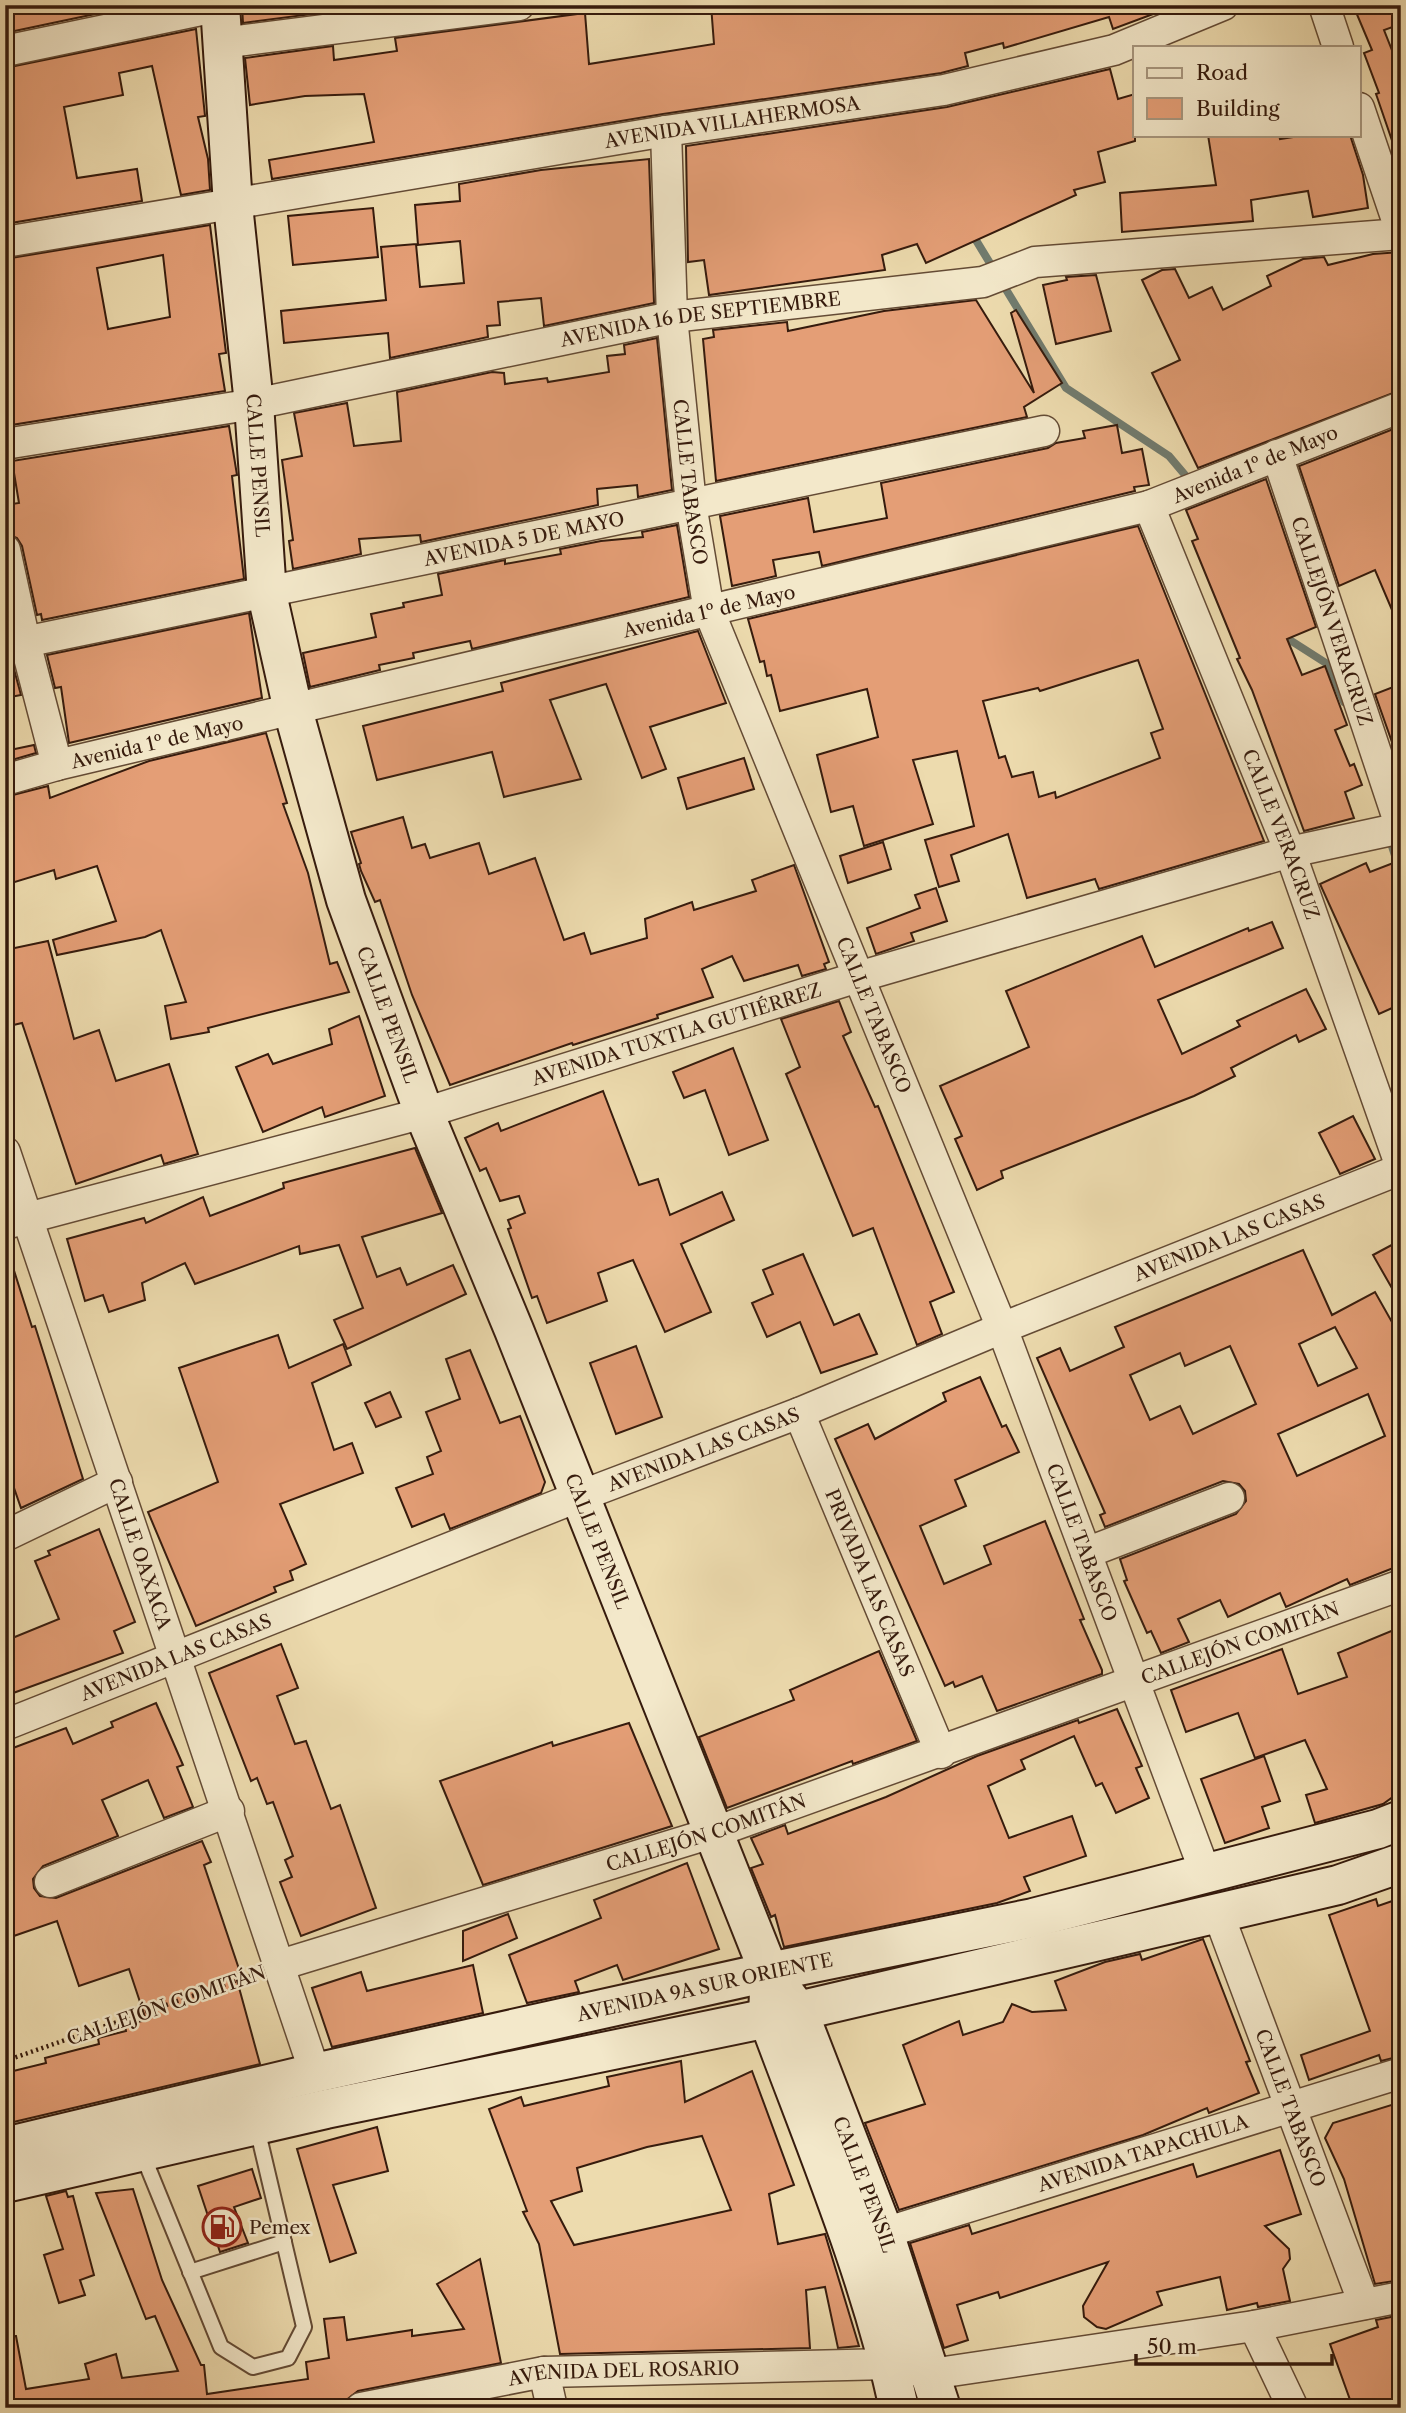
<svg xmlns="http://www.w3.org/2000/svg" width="1406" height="2413" viewBox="0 0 1406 2413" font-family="'Libre Caslon Text',serif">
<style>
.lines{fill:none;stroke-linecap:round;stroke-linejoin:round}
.stream{stroke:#717b6e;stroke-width:8}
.building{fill:#e49e76;stroke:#361b0d;stroke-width:2;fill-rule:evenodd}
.lane-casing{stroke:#644b35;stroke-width:18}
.street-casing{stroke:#644b35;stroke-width:33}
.secondary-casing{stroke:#361b0d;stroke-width:42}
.path{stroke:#361b0d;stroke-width:4.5;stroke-dasharray:2 3.5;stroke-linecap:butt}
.lane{stroke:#f3e8ca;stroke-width:14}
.street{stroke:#f3e8ca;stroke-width:30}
.secondary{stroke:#f3e8ca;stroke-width:38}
.labels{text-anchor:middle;stroke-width:5;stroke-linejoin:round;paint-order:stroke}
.street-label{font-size:19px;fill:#361b0d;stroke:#f3e8ca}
.poi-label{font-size:19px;fill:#361b0d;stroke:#f3e8ca;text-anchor:start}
</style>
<rect width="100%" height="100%" fill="#eddbae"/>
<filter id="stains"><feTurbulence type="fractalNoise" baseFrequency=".00286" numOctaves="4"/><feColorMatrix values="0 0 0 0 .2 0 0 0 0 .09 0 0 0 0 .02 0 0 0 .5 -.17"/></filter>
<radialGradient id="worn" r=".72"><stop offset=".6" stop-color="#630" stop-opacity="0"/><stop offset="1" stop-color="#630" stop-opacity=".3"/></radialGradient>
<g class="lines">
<g class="stream">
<path d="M971 232 1066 388 1169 456 1191 482"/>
<path d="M1282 635 1329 665 1344 702"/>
<path d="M1389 837 1400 871"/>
</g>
</g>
<g class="building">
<path d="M5 5H138L5 33Z"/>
<path d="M242 5H327L328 12 243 23Z"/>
<path d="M711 5 1172 7 1113 29 1109 17 1004 48 1003 43 965 53 968 66 941 73 663 114 272 179 269 160 374 142 364 94 305 96 250 105 245 58 333 46 334 60 397 51 395 38 585 13 589 64 714 44Z"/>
<path d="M1353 5H1401V24L1384 30 1401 73V154L1397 155 1376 94 1379 93 1364 53 1372 50Z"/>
<path d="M196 29 205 116 198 117 208 159 210 190 181 195 152 66 119 73 123 95 64 107 77 178 137 169 142 201 5 224V68Z"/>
<path d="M1110 69 1118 99 1135 94V141L1098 152 1105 182 1074 190 1076 195 926 263 917 244 882 255 885 270 709 295 704 260 688 262 686 146 947 107Z"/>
<path d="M1208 135H1279L1280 139 1306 135H1350L1363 175 1368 208 1313 217 1308 191 1251 200 1253 221 1122 232 1120 193 1216 185Z"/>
<path d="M649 159 654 303 544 326 541 298 498 302 500 325 487 326 488 337 390 358 388 333 284 343 281 311 386 300 381 247 416 244 420 287 464 283 460 241 418 245 415 205 460 201 459 184 541 170Z"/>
<path d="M373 208 378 257 293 265 288 216Z"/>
<path d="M210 225 226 353 219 354 225 391 5 426V259ZM163 255 170 317 108 329 97 268Z"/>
<path d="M1401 252V390L1198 468 1152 373 1180 360 1142 280 1162 270 1175 269 1189 298 1212 287 1223 310 1271 286 1267 276 1303 259 1324 257 1328 265 1373 254Z"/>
<path d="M1096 275 1111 331 1056 344 1043 285 1067 280 1066 277Z"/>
<path d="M976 300 1034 393 1011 313 1016 310 1062 383 1024 407 1027 417 716 481 703 339 714 337 713 330 787 322 788 331 884 311Z"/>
<path d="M657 338 672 490 638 497 637 485 597 489 598 505 421 542 420 535 359 539 361 554 293 569 289 541 293 540 282 460 302 456 294 413 347 403 354 446 401 441 397 392 492 372 504 373 505 384 547 378 548 382 609 372 607 356 625 354 624 345Z"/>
<path d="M1117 425 1122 453 1142 449 1149 485 1134 487 1135 491 822 566 819 552 773 560 776 576 732 586 720 516 808 498 814 532 887 518 881 483 1048 448 1056 443 1085 438 1083 431Z"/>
<path d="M229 426 237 475 232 476 244 579 42 620 41 614 37 615 22 546 17 538 5 533V505L19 503 12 461Z"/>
<path d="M1401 426V631L1375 570 1339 586 1299 466Z"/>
<path d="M1266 479 1316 627 1287 639 1302 675 1325 666 1347 725 1335 730 1350 766 1354 764 1362 785 1345 792 1354 818 1304 831 1252 690 1237 659 1240 658 1192 541 1198 539 1186 510Z"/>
<path d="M677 525 689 597 472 649 470 641 413 653 414 658 379 665 380 670 310 687 303 653 376 637 371 614 404 607 403 603 442 595 438 574 505 560V564L561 554 560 549 601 541 643 537 642 532Z"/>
<path d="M1138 526 1264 841 1099 889 1095 879 1027 898 1008 834 951 855 959 881 939 887 925 840 974 826 957 751 913 760 933 824 864 846 853 806 831 812 817 755 878 737 867 689 780 711 771 675 767 676 764 661 760 662 748 619ZM1138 660 1163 729 1151 733 1160 758 1056 798 1055 792 1039 797 1033 772 1012 777 1005 756 999 758 983 701 1038 688 1040 691Z"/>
<path d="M249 613 262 698 69 743 61 687 55 688 47 655Z"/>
<path d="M698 631 726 703 650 727 666 769 642 778 606 684 550 700 581 779 504 797 492 752 377 780 363 726 503 691 501 683Z"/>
<path d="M12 662 21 695 5 698V663Z"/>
<path d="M1401 684V758L1398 759 1375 694Z"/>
<path d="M266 733 287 803 283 804 308 873 330 964 337 962 349 992 208 1028 209 1032 171 1039 165 1006 186 1002 161 930 145 937 57 955 53 940 116 921 97 866 56 879 54 870 5 885V797L48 786 50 798 149 761Z"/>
<path d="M34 745 36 753 5 762V751Z"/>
<path d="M744 758 754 789 687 809 678 778Z"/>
<path d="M403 817 412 848 425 844 430 858 479 843 489 874 535 858 564 940 584 933 591 954 647 938 645 919 692 902 694 910 756 891 752 880 794 865 829 962 824 964 826 969 802 976 798 965 744 981 732 956 702 969 713 997 657 1015 658 1018 573 1045 572 1043 450 1085 412 995 380 900 375 902 361 871 359 864 361 863 351 832Z"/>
<path d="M883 842 891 869 848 883 840 856Z"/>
<path d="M1401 860V1004L1379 1014 1320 884 1366 863 1370 872Z"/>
<path d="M936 888 947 921 911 933 914 941 876 954 867 928 920 908 915 895Z"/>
<path d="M1272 922 1283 948 1158 1000 1182 1054 1240 1026 1237 1021 1306 989 1326 1029 1299 1042 1296 1035 1231 1068 1235 1076 1194 1096 1001 1171 1003 1178 977 1190 955 1139 962 1136 940 1086 1029 1047 1006 991 1142 936 1155 967 1248 928 1249 931Z"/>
<path d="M48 941 74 1039 99 1030 116 1081 169 1064 198 1154 164 1164 161 1155 76 1184 22 1023 5 1027V950Z"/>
<path d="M839 1001 851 1032 843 1036 875 1107 878 1106 954 1292 930 1302 942 1334 917 1345 873 1228 853 1236 786 1074 800 1067 781 1019Z"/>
<path d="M359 1016 385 1096 325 1117 322 1107 263 1132 236 1067 268 1054 273 1064 332 1044 329 1029Z"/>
<path d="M733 1048 768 1140 729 1155 705 1090 684 1098 673 1072Z"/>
<path d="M603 1091 639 1185 658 1179 670 1215 722 1192 734 1220 681 1244 711 1312 665 1332 633 1260 598 1273 607 1301 547 1323 537 1296 532 1298 508 1229 511 1228 508 1220 525 1213 519 1196 500 1201 486 1168 480 1171 465 1138 498 1123 501 1131Z"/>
<path d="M1353 1116 1375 1159 1340 1174 1319 1133Z"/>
<path d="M415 1148 442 1213 362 1237 377 1277 400 1268 407 1285 453 1265 466 1294 347 1349 334 1320 363 1308 339 1245 300 1254 299 1246 195 1284 185 1263 142 1283 145 1300 109 1312 103 1295 85 1301 67 1239 144 1218 146 1223 203 1197 210 1216 284 1188 283 1183Z"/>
<path d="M1401 1240V1304L1373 1255Z"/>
<path d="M1303 1250 1332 1315 1375 1292 1401 1338V1565L1350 1585 1347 1579 1286 1607 1280 1593 1228 1617 1220 1600 1178 1619 1189 1642 1161 1653 1151 1631 1147 1633 1124 1581 1127 1580 1120 1559 1236 1514 1246 1501 1245 1491 1239 1484 1223 1481 1105 1527 1100 1515 1105 1513 1037 1358 1060 1348 1070 1371 1124 1347 1115 1327ZM1335 1327 1357 1368 1318 1386 1299 1344ZM1230 1346 1256 1404 1193 1434 1180 1406 1150 1420 1130 1375 1180 1353 1185 1366ZM1368 1394 1385 1436 1297 1476 1278 1434Z"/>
<path d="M803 1254 834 1325 859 1314 877 1354 821 1373 800 1322 767 1337 752 1303 773 1294 763 1270Z"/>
<path d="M5 1258H10L32 1327 35 1326 83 1479 21 1508 5 1462Z"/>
<path d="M278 1335 289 1368 343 1344 351 1365 312 1383 334 1450 352 1443 363 1473 280 1504 306 1564 290 1571 293 1580 274 1587 276 1592 196 1626 148 1512 218 1482 179 1368Z"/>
<path d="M636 1346 662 1417 616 1434 590 1363Z"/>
<path d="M470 1350 500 1423 520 1416 545 1482 541 1493 450 1529 444 1514 412 1527 396 1488 433 1474 427 1457 441 1451 426 1412 460 1399 446 1359Z"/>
<path d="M980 1377 1002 1427 1006 1425 1019 1452 955 1480 966 1506 920 1526 944 1584 991 1564 984 1546 1045 1521 1084 1619 1080 1620 1102 1670V1674L997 1711 982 1676 955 1687 953 1682 945 1686 835 1439 868 1424 875 1439 946 1401 943 1393Z"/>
<path d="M390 1392 401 1417 376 1427 365 1403Z"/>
<path d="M99 1529 135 1622 114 1631 123 1653 5 1696V1641L59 1619 35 1561 50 1555 48 1551Z"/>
<path d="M1401 1627V1791L1383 1804 1315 1823 1306 1795 1327 1789 1305 1740 1255 1758 1238 1713 1186 1732 1171 1690 1282 1649 1298 1694 1347 1677 1338 1653Z"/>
<path d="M281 1644 298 1688 277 1696 295 1744 306 1741 331 1809 340 1805 376 1908 301 1936 280 1882 292 1877 285 1860 293 1856 273 1802 267 1804 257 1778 251 1781 209 1673Z"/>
<path d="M879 1651 917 1741 853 1764 852 1761 727 1808 699 1737 794 1700 790 1690Z"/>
<path d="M156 1703 183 1765 177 1767 193 1807 164 1818 148 1780 102 1800 118 1836 43 1866 33 1879 34 1888 40 1896 56 1898 202 1841 211 1862 204 1865 240 1972 235 1973 260 2064 5 2124V2073L46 2063 45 2058 99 2044 98 2038 126 2031 125 2025 146 2020 129 1969 79 1986 57 1921 5 1939V1751L66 1728 73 1744 113 1727 111 1722Z"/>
<path d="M1117 1709 1142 1766 1136 1768 1149 1798 1116 1813 1102 1783 1096 1786 1074 1736 1021 1760 1025 1769 988 1786 1009 1838 1072 1816 1086 1856 1024 1877 1030 1891 997 1903 784 1947 775 1915 771 1917 751 1868 763 1864 751 1838 785 1825 788 1834 886 1797 977 1756 1078 1720 1079 1723Z"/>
<path d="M629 1723 672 1826 483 1885 440 1781 552 1742 553 1746Z"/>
<path d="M1264 1756 1280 1801 1262 1807 1269 1828 1225 1843 1201 1779Z"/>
<path d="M687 1863 719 1949 623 1980 617 1965 575 1981 579 1992 527 2003 509 1955 601 1918 594 1900Z"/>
<path d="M1401 1898V2056L1381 2061 1379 2055 1309 2080 1301 2055 1370 2031 1329 1915 1376 1899 1378 1906Z"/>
<path d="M508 1914 517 1938 463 1961V1931Z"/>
<path d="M1203 1939 1250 2061 1246 2062 1259 2093 1209 2113 1207 2108 1143 2135 899 2210 865 2123 925 2104 903 2045 959 2021 963 2035 1003 2022 1012 2004 1032 2012 1066 2010 1055 1981 1105 1962 1140 1954 1142 1960Z"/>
<path d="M473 1965 483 2013 332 2047 312 1988 361 1972 367 1991Z"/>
<path d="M681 2061 685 2102 752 2071 794 2185 769 2194 778 2244 825 2234 859 2346 838 2348 825 2287 806 2290 810 2348 560 2354 539 2244 523 2212 527 2211 489 2109 521 2097 524 2106 609 2086 607 2077ZM702 2136 731 2210 574 2245 551 2201 582 2191 577 2168 647 2147Z"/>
<path d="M1401 2102V2280L1375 2284 1344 2179 1325 2138 1333 2123Z"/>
<path d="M377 2127 388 2171 333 2185 356 2253 330 2262 297 2149Z"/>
<path d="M1280 2150 1301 2214 1265 2226 1289 2249 1290 2259 1283 2269 1290 2301 1258 2307 1257 2303 1227 2310 1220 2277 1157 2292 1162 2305 1106 2329 1097 2327 1084 2317 1083 2306 1108 2262 1000 2298 998 2292 957 2305 968 2340 944 2348 910 2243 969 2225 972 2234 1193 2164 1197 2177Z"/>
<path d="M252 2169 261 2198 234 2207 248 2243 220 2252 198 2186Z"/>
<path d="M133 2189 162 2280 201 2365H204L207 2394 308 2379 306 2362 329 2358 324 2319 344 2317 347 2340 412 2330V2336L464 2329 437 2284 480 2259 501 2363 358 2391 345 2401 286 2405 287 2408H5V2336H16L26 2389 89 2379 85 2364 116 2354 122 2378 178 2371 155 2316 146 2319 96 2193Z"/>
<path d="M66 2191 68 2197 73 2196 94 2275 80 2280 85 2295 59 2303 44 2255 63 2249 46 2196Z"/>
<path d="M1401 2315V2401L1379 2408H1353L1330 2344 1378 2327 1376 2320Z"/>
</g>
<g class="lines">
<defs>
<g id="lane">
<path d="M142 2153 221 2347 253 2367 288 2358 304 2327 257 2128"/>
<path d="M190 2272 284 2242"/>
</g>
<g id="street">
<path d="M1324 5 1338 47"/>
<path d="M222 43 519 5"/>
<path d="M5 51 220 6"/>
<path d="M1359 108 1401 232"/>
<path id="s1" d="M666 131 672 317 691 504 709 611 1002 1328 1205 1872"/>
<path id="s2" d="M5 242 666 131 944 90 1114 50 1223 5"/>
<path id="s3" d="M5 444 254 404 672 317 983 282 1035 262 1401 234"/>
<path id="s4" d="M1277 455 1401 828"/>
<path id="s5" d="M1149 506 1290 852 1401 1167"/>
<path d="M5 550 25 642 57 765"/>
<path id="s6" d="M5 646 1044 431"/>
<path d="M5 780 57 765 1149 506 1401 407"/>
<path id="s7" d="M5 1152 315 2073"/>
<path id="s8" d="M5 1224 424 1113 858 977 1290 852 1401 828"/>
<path id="s9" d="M799 1413 941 1753"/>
<path d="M5 1536 117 1482"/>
<path d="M1086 1553 1229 1498"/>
<path id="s10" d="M5 1725 580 1496 799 1413 1002 1328 1401 1169"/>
<path d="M50 1882 229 1811"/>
<path id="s11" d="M1218 1913 1364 2304"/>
<path id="s12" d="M280 1965 715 1832 1401 1585"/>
<path id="s13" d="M884 2233 1401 2073"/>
<path d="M1254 2326 1293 2408"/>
<path d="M544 2372 552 2408"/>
<path id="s14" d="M361 2408 544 2372 889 2364 931 2374 1254 2326 1401 2297"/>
</g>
<g id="secondary">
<path id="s15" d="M220 5 233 205 254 404 267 594 293 710 346 900 424 1113 514 1330 769 1972 798 2011 884 2233 941 2408"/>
<path d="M769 1991 768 2018C815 2145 870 2274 899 2408"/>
<path id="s16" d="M5 2147 315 2073 769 1972 1033 1918 1378 1829 1401 1820"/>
<path d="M5 2183 326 2109 768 2018 1338 1885 1401 1863"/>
</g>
</defs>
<use href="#lane" class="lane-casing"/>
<use href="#street" class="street-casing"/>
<use href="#secondary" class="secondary-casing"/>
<path class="path" d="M5 2061 255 1974"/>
<use href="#lane" class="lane"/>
<use href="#street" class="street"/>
<use href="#secondary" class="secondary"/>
</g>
<defs>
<symbol id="fuel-ring" viewBox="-11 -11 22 22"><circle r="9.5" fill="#f3e8ca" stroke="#8f2418" stroke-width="1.5"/><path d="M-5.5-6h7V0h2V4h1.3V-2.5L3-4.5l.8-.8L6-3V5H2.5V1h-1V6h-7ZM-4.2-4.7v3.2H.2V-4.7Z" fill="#8f2418"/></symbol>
</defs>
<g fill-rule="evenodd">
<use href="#fuel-ring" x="200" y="2205" width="44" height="44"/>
</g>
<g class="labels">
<g class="street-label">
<text dy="7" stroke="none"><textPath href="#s2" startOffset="737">AVENIDA VILLAHERMOSA</textPath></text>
<text dy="7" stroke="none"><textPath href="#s3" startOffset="707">AVENIDA 16 DE SEPTIEMBRE</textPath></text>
<text transform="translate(1255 464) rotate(-22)" y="7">Avenida 1º de Mayo</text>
<text dy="7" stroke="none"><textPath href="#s15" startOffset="462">CALLE PENSIL</textPath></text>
<text dy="7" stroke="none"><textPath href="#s1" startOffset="352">CALLE TABASCO</textPath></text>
<text dy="7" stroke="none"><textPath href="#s6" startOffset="530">AVENIDA 5 DE MAYO</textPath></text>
<text transform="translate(709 611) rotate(-13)" y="7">Avenida 1º de Mayo</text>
<text dy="7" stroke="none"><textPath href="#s4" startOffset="175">CALLEJÓN VERACRUZ</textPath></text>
<text transform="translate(157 742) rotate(-13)" y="7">Avenida 1º de Mayo</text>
<text dy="7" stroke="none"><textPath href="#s5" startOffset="354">CALLE VERACRUZ</textPath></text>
<text dy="7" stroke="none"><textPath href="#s15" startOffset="1029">CALLE PENSIL</textPath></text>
<text dy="7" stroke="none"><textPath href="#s1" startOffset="919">CALLE TABASCO</textPath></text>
<text dy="7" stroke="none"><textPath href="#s8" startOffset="698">AVENIDA TUXTLA GUTIÉRREZ</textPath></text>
<text dy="7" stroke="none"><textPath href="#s10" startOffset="1318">AVENIDA LAS CASAS</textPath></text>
<text dy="7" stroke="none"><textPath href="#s10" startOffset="751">AVENIDA LAS CASAS</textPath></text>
<text dy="7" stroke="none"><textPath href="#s15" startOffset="1596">CALLE PENSIL</textPath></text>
<text dy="7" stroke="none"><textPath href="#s1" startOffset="1486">CALLE TABASCO</textPath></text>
<text dy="7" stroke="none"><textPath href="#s7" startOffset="424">CALLE OAXACA</textPath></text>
<text dy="7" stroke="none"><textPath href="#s9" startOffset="184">PRIVADA LAS CASAS</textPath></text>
<text dy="7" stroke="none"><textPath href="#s12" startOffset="1013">CALLEJÓN COMITÁN</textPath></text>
<text dy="7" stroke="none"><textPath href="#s10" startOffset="184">AVENIDA LAS CASAS</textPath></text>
<text dy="7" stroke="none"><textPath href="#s12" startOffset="446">CALLEJÓN COMITÁN</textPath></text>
<text dy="7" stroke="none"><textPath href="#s16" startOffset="718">AVENIDA 9A SUR ORIENTE</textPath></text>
<text transform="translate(166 2005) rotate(-19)" y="7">CALLEJÓN COMITÁN</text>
<text dy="7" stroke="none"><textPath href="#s11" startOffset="208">CALLE TABASCO</textPath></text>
<text dy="7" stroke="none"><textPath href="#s13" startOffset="271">AVENIDA TAPACHULA</textPath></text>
<text dy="7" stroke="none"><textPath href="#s15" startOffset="2294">CALLE PENSIL</textPath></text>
<text dy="7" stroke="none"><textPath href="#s14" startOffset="266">AVENIDA DEL ROSARIO</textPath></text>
</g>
<g class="poi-label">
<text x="249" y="2234">Pemex</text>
</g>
</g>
<rect width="1406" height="2413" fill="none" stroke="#eddbae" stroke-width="28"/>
<rect x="7" y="7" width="1392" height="2399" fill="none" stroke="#361b0d" stroke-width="3.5"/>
<rect x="14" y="14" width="1378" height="2385" fill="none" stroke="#361b0d" stroke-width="2"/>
<rect x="1133" y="46" width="228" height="91" fill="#f3e8ca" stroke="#a7967e" stroke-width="2"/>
<rect x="1147" y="68" width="35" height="10" fill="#f3e8ca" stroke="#a7967e" stroke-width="2"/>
<text x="1196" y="80" font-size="21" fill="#361b0d">Road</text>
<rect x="1147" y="98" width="35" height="21" fill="#e49e76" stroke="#a7967e" stroke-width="2"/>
<text x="1196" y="116" font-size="21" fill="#361b0d">Building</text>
<path d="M1136 2354v10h196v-10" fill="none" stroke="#361b0d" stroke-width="3.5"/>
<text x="1147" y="2354" font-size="21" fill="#361b0d" stroke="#f3e8ca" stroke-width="5" paint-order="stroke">50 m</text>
<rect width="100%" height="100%" filter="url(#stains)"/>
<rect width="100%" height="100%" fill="url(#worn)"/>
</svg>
